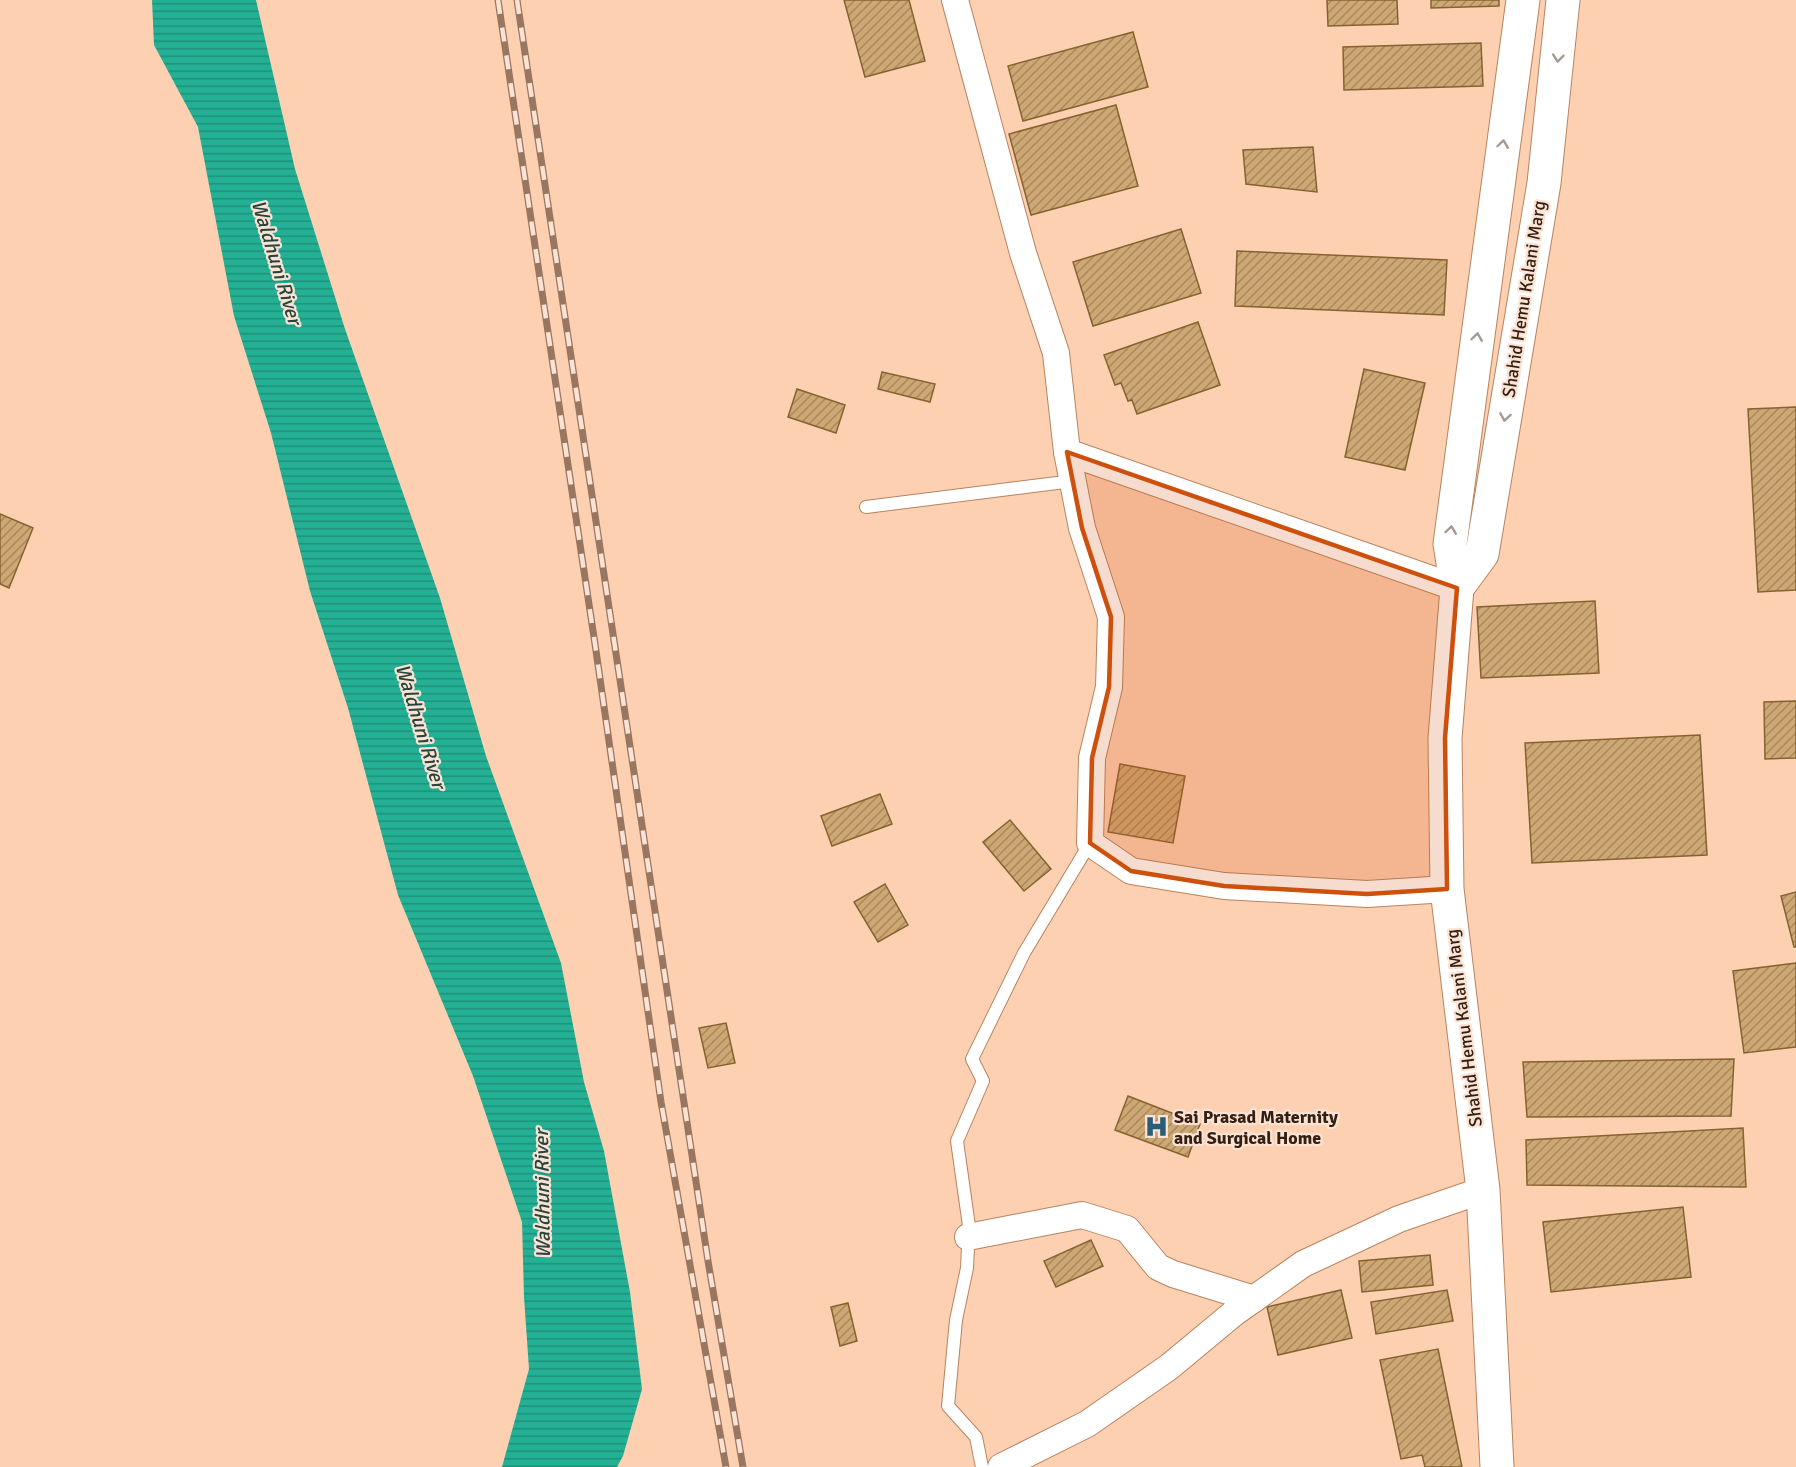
<svg xmlns="http://www.w3.org/2000/svg" width="1796" height="1467" viewBox="0 0 1796 1467" font-family="Signika,sans-serif">
<style>
.water{fill:url(#water-rules)}
.building{fill:url(#building-hatch);stroke:#85632f;stroke-width:1.5}
.lines{fill:none;stroke-linecap:round;stroke-linejoin:round}
.service-casing{stroke:#b7835f;stroke-width:14}
.minor-casing{stroke:#b7835f;stroke-width:28}
.secondary-casing{stroke:#b7835f;stroke-width:35}
.service{stroke:#fff;stroke-width:12}
.minor{stroke:#fff;stroke-width:26}
.secondary{stroke:#fff;stroke-width:33}
.rail-casing{stroke:#987660;stroke-width:7}
.rail{stroke:#fae3d4;stroke-width:4.5;stroke-dasharray:14;stroke-linecap:butt}
.oneway{stroke:#a49a93}
.marked{fill:#cd500d;fill-opacity:0.2;stroke:#cd500d;stroke-width:4.5;stroke-linejoin:round}
.labels{text-anchor:middle;stroke-width:4.5;stroke-linejoin:round;paint-order:stroke}
.street-label{font-size:18px;fill:#341f10;stroke:#fae3d4}
.poi-label{font-size:18px;font-weight:bold;fill:#341f10;stroke:#fae3d4;text-anchor:start}
.water-label{font-size:20px;font-style:italic;fill:#27433b;stroke:#fae3d4}
</style>
<defs>
<pattern id="water-rules" width="6" height="5" patternUnits="userSpaceOnUse" patternTransform="scale(1.5)"><rect width="6" height="5" fill="#24b095"/><path d="M0 2.5h6" fill="none" stroke="#208f78"/></pattern>
<pattern id="building-hatch" width="6" height="6" patternUnits="userSpaceOnUse" patternTransform="scale(1.5)"><rect width="6" height="6" fill="#cea874"/><path d="M-1 1l2-2M0 6l6-6M5 7l2-2" fill="none" stroke="#a8885e"/></pattern>
</defs>
<rect width="100%" height="100%" fill="#fed0b2"/>
<path class="water" d="M152 0H256L295 169 345 329 440 598 486 756 561 963 584 1082 604 1151 630 1292 642 1389 623 1456 617 1467H502L529 1369 524 1297 522 1222 473 1076 398 895 348 708 310 591 271 433 234 316 198 127 154 45Z"/>
<g class="building">
<path d="M844 0H909L925 61 865 77Z"/>
<path d="M1327 0H1397L1398 24 1328 26Z"/>
<path d="M1431 0H1499V6L1431 8Z"/>
<path d="M1133 32 1148 87 1023 121 1008 66Z"/>
<path d="M1481 43 1483 86 1344 90 1343 47Z"/>
<path d="M1116 105 1138 186 1031 215 1009 134Z"/>
<path d="M1313 147 1317 192 1246 184 1243 150Z"/>
<path d="M1181 229 1201 293 1093 326 1073 262Z"/>
<path d="M1237 251 1447 260 1444 315 1235 306Z"/>
<path d="M1198 322 1220 385 1137 414 1132 400 1128 401 1121 383 1115 385 1104 355Z"/>
<path d="M1364 369 1425 383 1405 470 1345 457Z"/>
<path d="M882 372 935 384 930 402 878 389Z"/>
<path d="M797 389 845 405 836 433 788 417Z"/>
<path d="M1796 407V590L1758 592 1748 409Z"/>
<path d="M0 514 33 528 9 588 0 584Z"/>
<path d="M1595 601 1599 673 1481 678 1477 607Z"/>
<path d="M1796 701V758L1765 759 1764 702Z"/>
<path d="M1700 735 1707 855 1532 863 1525 743Z"/>
<path d="M1120 764 1185 776 1173 843 1108 832Z"/>
<path d="M880 794 892 824 832 846 821 816Z"/>
<path d="M1010 820 1051 869 1024 891 983 842Z"/>
<path d="M885 884 908 925 878 942 854 902Z"/>
<path d="M1796 892V947H1794L1781 896Z"/>
<path d="M1796 963V1047L1744 1053 1733 971Z"/>
<path d="M726 1023 735 1063 708 1068 699 1028Z"/>
<path d="M1734 1059 1731 1116 1527 1117 1523 1062Z"/>
<path d="M1128 1096 1200 1124 1188 1157 1115 1130Z"/>
<path d="M1743 1128 1746 1187 1527 1185 1526 1140Z"/>
<path d="M1683 1207 1691 1277 1551 1292 1543 1222Z"/>
<path d="M1091 1240 1103 1266 1056 1287 1044 1261Z"/>
<path d="M1430 1255 1433 1285 1362 1292 1359 1261Z"/>
<path d="M1341 1290 1352 1338 1278 1355 1267 1307Z"/>
<path d="M1447 1290 1453 1321 1376 1334 1371 1302Z"/>
<path d="M848 1303 857 1341 840 1346 831 1307Z"/>
<path d="M1438 1349 1462 1467H1425L1422 1455 1401 1459 1380 1360Z"/>
</g>
<g class="lines">
<defs>
<g id="service">
<path d="M866 507 1073 481"/>
<path d="M982 1467 976 1437 948 1406 956 1320 967 1268 969 1226 957 1141 983 1081 972 1059 1024 953 1090 843"/>
</g>
<g id="minor">
<path d="M955 0 1023 253 1056 353 1067 452 1082 528 1111 617 1109 687 1092 758 1090 843 1131 871 1224 886 1367 894 1447 889"/>
<path d="M1067 452 1457 588"/>
<path d="M968 1237 1082 1215 1127 1229 1158 1267 1173 1274 1254 1299"/>
<path d="M1001 1467 1087 1424 1169 1367 1234 1313 1303 1264 1399 1219 1483 1190"/>
</g>
<g id="secondary">
<path d="M1457 588 1482 554 1544 183 1563 0"/>
<path d="M1497 1467 1483 1190 1447 889 1445 738 1457 588 1450 544 1523 0"/>
</g>
</defs>
<use href="#service" class="service-casing"/>
<use href="#minor" class="minor-casing"/>
<use href="#secondary" class="secondary-casing"/>
<use href="#service" class="service"/>
<use href="#minor" class="minor"/>
<use href="#secondary" class="secondary"/>
<defs>
<g id="rail">
<path d="M498 0 595 644 661 1102 726 1467"/>
<path d="M517 0 708 1261 743 1467"/>
</g>
</defs>
<use href="#rail" class="rail-casing"/>
<use href="#rail" class="rail"/>
</g>
<defs><path id="oneway-chevron" d="M-2-3.5L2.5 0L-2 3.5" fill="none" stroke-width="1.6" stroke-linecap="round" stroke-linejoin="round" transform="scale(1.5)"/></defs>
<g class="oneway">
<use href="#oneway-chevron" transform="translate(1558 58) rotate(96)"/>
<use href="#oneway-chevron" transform="translate(1503 144) rotate(-82)"/>
<use href="#oneway-chevron" transform="translate(1477 337) rotate(-82)"/>
<use href="#oneway-chevron" transform="translate(1505 417) rotate(99)"/>
<use href="#oneway-chevron" transform="translate(1451 530) rotate(-82)"/>
</g>
<path class="marked" d="M1067 452 1457 588 1445 738 1447 889 1367 894 1224 886 1131 871 1090 843 1092 758 1109 687 1111 617 1082 528Z"/>
<defs>
<symbol id="hospital-bare" viewBox="-9 -9 18 18"><path d="M-5-5h3v3.5h4V-5h3V5h-3V1.5h-4V5h-3Z" fill="#295d79" stroke="#fae3d4" stroke-width="2.5" paint-order="stroke"/></symbol>
</defs>
<g fill-rule="evenodd">
<use href="#hospital-bare" x="1140" y="1110" width="33" height="33"/>
</g>
<g class="labels">
<g class="street-label">
<text transform="translate(1524 299) rotate(-81)" y="6">Shahid Hemu Kalani Marg</text>
<text transform="translate(1464 1028) rotate(-97)" y="6">Shahid Hemu Kalani Marg</text>
</g>
<g class="poi-label">
<text x="1174" y="1123">Sai Prasad Maternity<tspan x="1174" dy="21">and Surgical Home</tspan></text>
</g>
<g class="water-label">
<text transform="translate(277 262) rotate(73)" y="7">Waldhuni River</text>
<text transform="translate(421 726) rotate(73)" y="7">Waldhuni River</text>
<text transform="translate(542 1194) rotate(-91)" y="7">Waldhuni River</text>
</g>
</g>
</svg>
